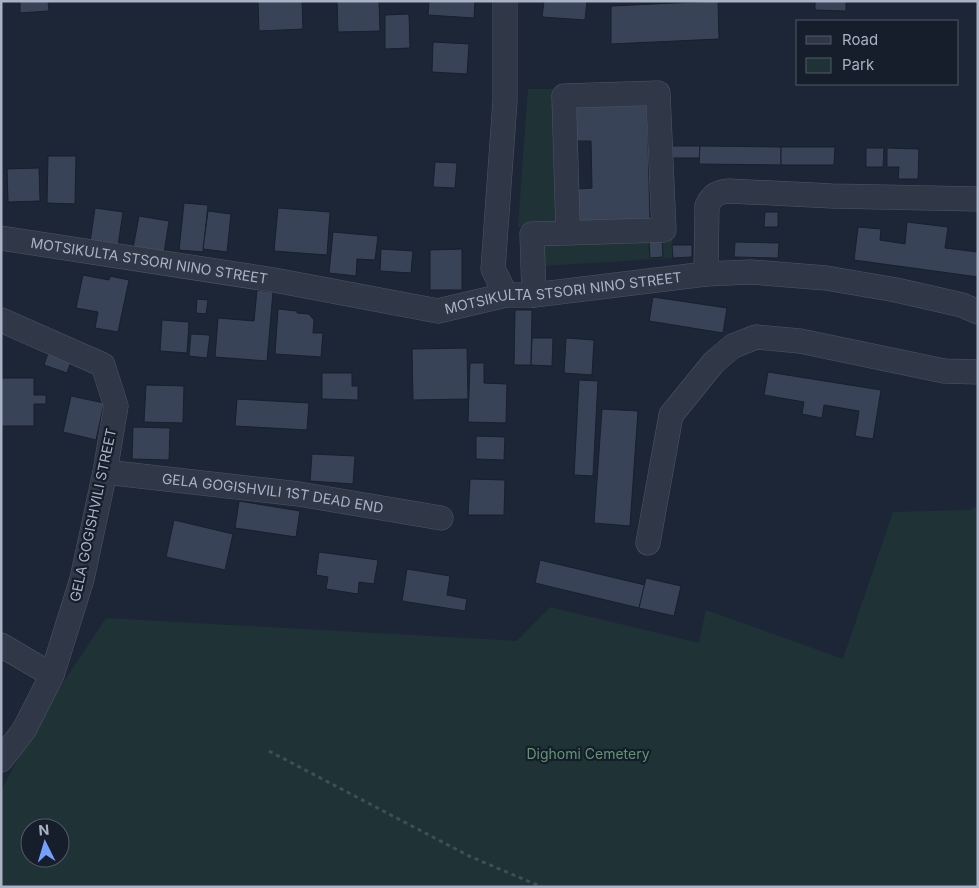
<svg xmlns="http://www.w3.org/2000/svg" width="979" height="888" viewBox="0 0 979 888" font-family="Inter,sans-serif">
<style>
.green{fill:#1f3337;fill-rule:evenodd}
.building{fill:#394358;stroke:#181f2d}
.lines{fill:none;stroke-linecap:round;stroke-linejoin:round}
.minor-casing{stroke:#4e5565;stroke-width:25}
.path{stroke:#3c5055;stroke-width:3;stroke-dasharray:4 4;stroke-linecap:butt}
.minor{stroke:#303847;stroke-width:24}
.labels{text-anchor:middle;stroke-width:4.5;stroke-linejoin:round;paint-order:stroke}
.street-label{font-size:14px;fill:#aab2c5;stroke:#161d2b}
.park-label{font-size:14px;fill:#619671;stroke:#161d2b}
</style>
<rect width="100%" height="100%" fill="#1d2636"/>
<g class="green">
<path d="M528 89H557L558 226 518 227Z"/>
<path d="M672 236 673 258 543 266 542 241Z"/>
<path d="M978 506V887H1V791L39 719 106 618 517 641 550 607 699 643 706 610 843 659 893 512 969 510ZM30 828H60V858H30Z"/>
</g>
<g class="building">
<path d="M20 1H48L49 11 20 13Z"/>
<path d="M258 1H302L303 29 259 31Z"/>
<path d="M337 1H379L380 31 338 32Z"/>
<path d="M429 1H475L474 18 428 15Z"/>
<path d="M544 1H587L585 20 542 17Z"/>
<path d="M718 1 719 39 611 44V6Z"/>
<path d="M815 1H846V11L815 10Z"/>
<path d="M409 14 410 48 385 49V15Z"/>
<path d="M433 42 469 44 467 74 432 72Z"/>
<path d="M647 103 650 219 577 222V189L592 188 591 141H575L574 105Z"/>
<rect x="672" y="146" width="28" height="12"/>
<path d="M700 146 781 147V165L699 164Z"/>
<path d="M781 147H835L834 165H781Z"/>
<path d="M866 148H884L883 167H866Z"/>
<path d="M887 148 919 149 918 179H898L899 167H887Z"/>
<path d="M48 156H76L75 204 47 203Z"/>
<path d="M435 162 457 163 455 188 433 187Z"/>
<path d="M39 168 40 201 8 202 7 169Z"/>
<path d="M184 203 208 205 203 252 179 250Z"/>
<path d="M95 208 123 212 118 246 90 242Z"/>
<path d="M278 208 330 212 327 255 274 251Z"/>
<path d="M208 211 231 214 227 252 203 249Z"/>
<path d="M765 212H778V227H764Z"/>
<path d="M139 216 169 221 164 253 133 248Z"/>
<path d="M907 222 948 227 945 248 978 252V277L854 260 858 227 881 229 880 240 905 244Z"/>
<path d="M333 232 378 236 375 260 357 259 356 276 329 273Z"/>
<path d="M662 239 663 257 650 258 649 240Z"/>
<path d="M735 242 779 243 778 258 734 257Z"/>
<path d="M672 245H692V257L673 258Z"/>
<path d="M381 249 413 251 411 273 380 271Z"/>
<path d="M462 249V290H430V250Z"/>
<path d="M83 275 109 280 110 276 129 280 118 332 95 328 98 312 76 308Z"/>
<path d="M257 290 273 292 267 361 215 357 218 318 254 321Z"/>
<path d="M653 297 727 308 723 333 649 321Z"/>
<path d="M197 299 208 300 206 314 196 313Z"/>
<path d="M278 309 297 311V313L309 314 314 320 313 333H323L321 357 275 354Z"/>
<path d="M515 310H532L531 365H514Z"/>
<path d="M162 320 189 322 187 353 160 351Z"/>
<path d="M191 334 210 335 207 358 189 356Z"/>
<path d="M532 338H553L552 366 531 365Z"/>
<path d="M566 338 594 340 592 375 564 373Z"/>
<path d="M467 348 468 399 413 400 412 349Z"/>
<path d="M49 350 72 358 67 373 44 365Z"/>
<path d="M470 363H484V383L507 384 506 423 468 422Z"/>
<path d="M768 372 881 390 873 439 855 436 859 411 824 405 822 418 802 414 804 402 764 395Z"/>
<path d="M322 373H352V386H358V400L322 399Z"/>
<path d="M1 378H34V395H46V404H34V426H1Z"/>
<path d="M579 380 598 381 593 476 574 475Z"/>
<path d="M146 385 184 386 183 423 144 422Z"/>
<path d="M71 396 104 403 96 440 63 432Z"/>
<path d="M237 399 309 403 307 430 235 426Z"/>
<path d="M602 409 638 411 630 526 594 523Z"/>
<path d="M133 427 170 428 169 460 132 459Z"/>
<path d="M476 436 505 437 504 460 476 459Z"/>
<path d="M312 454 355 456 353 484 310 481Z"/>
<path d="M470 479 505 480 504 515H468Z"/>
<path d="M239 501 300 511 296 537 235 528Z"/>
<path d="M174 520 233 534 225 570 166 557Z"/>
<path d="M319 552 378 560 374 584 359 582 358 594 326 589 328 577 316 575Z"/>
<path d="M540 560 645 585 639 608 535 583Z"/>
<path d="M407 569 450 576 447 595 467 599 465 611 402 601Z"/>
<path d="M646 578 681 586 674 616 639 608Z"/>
</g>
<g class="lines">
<defs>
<g id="minor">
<path d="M505 1V101L493 269 506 295"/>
<path id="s1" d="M1 238 274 280 438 311 506 295H534L706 274 751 272 826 278 896 290 962 305 978 312"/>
<path d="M706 274 707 206C712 195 717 192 729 191L832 196 978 199"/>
<path d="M534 295 532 234 664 230 658 93 564 96 568 233"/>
<path d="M1 320 103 365 116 406 105 472 82 579 52 675 24 730 1 760"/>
<path id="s2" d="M105 472 299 494 441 518"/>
<path d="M648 543 671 415 714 362 733 346 756 337 800 341 944 371 978 372"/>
<path d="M1 645 52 675"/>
</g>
</defs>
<use href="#minor" class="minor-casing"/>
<path class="path" d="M269 751 469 856 542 887"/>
<use href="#minor" class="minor"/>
</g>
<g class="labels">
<g class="street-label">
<text dy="5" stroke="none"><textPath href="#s1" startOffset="150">MOTSIKULTA STSORI NINO STREET</textPath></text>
<text dy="5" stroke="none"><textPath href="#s1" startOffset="570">MOTSIKULTA STSORI NINO STREET</textPath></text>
<text dy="5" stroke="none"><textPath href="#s2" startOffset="169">GELA GOGISHVILI 1ST DEAD END</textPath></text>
<text transform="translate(93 515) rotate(-78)" y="5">GELA GOGISHVILI STREET</text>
</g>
<g class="park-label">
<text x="588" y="759">Dighomi Cemetery</text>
</g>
</g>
<rect width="979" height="888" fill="none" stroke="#aab2c5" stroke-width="5"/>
<rect x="796" y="20" width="162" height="65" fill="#161d2b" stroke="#515969"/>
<rect x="806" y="36" width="25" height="8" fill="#303847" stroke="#515969"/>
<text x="842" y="45" font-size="15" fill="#aab2c5">Road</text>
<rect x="806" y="58" width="25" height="15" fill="#1f3337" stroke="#515969"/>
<text x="842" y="70" font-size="15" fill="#aab2c5">Park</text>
<g transform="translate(45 843) rotate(355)"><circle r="24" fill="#161d2b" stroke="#515969"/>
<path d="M0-4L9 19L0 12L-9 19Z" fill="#74a0ff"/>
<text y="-8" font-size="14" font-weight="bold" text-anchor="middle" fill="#aab2c5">N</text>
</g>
</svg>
